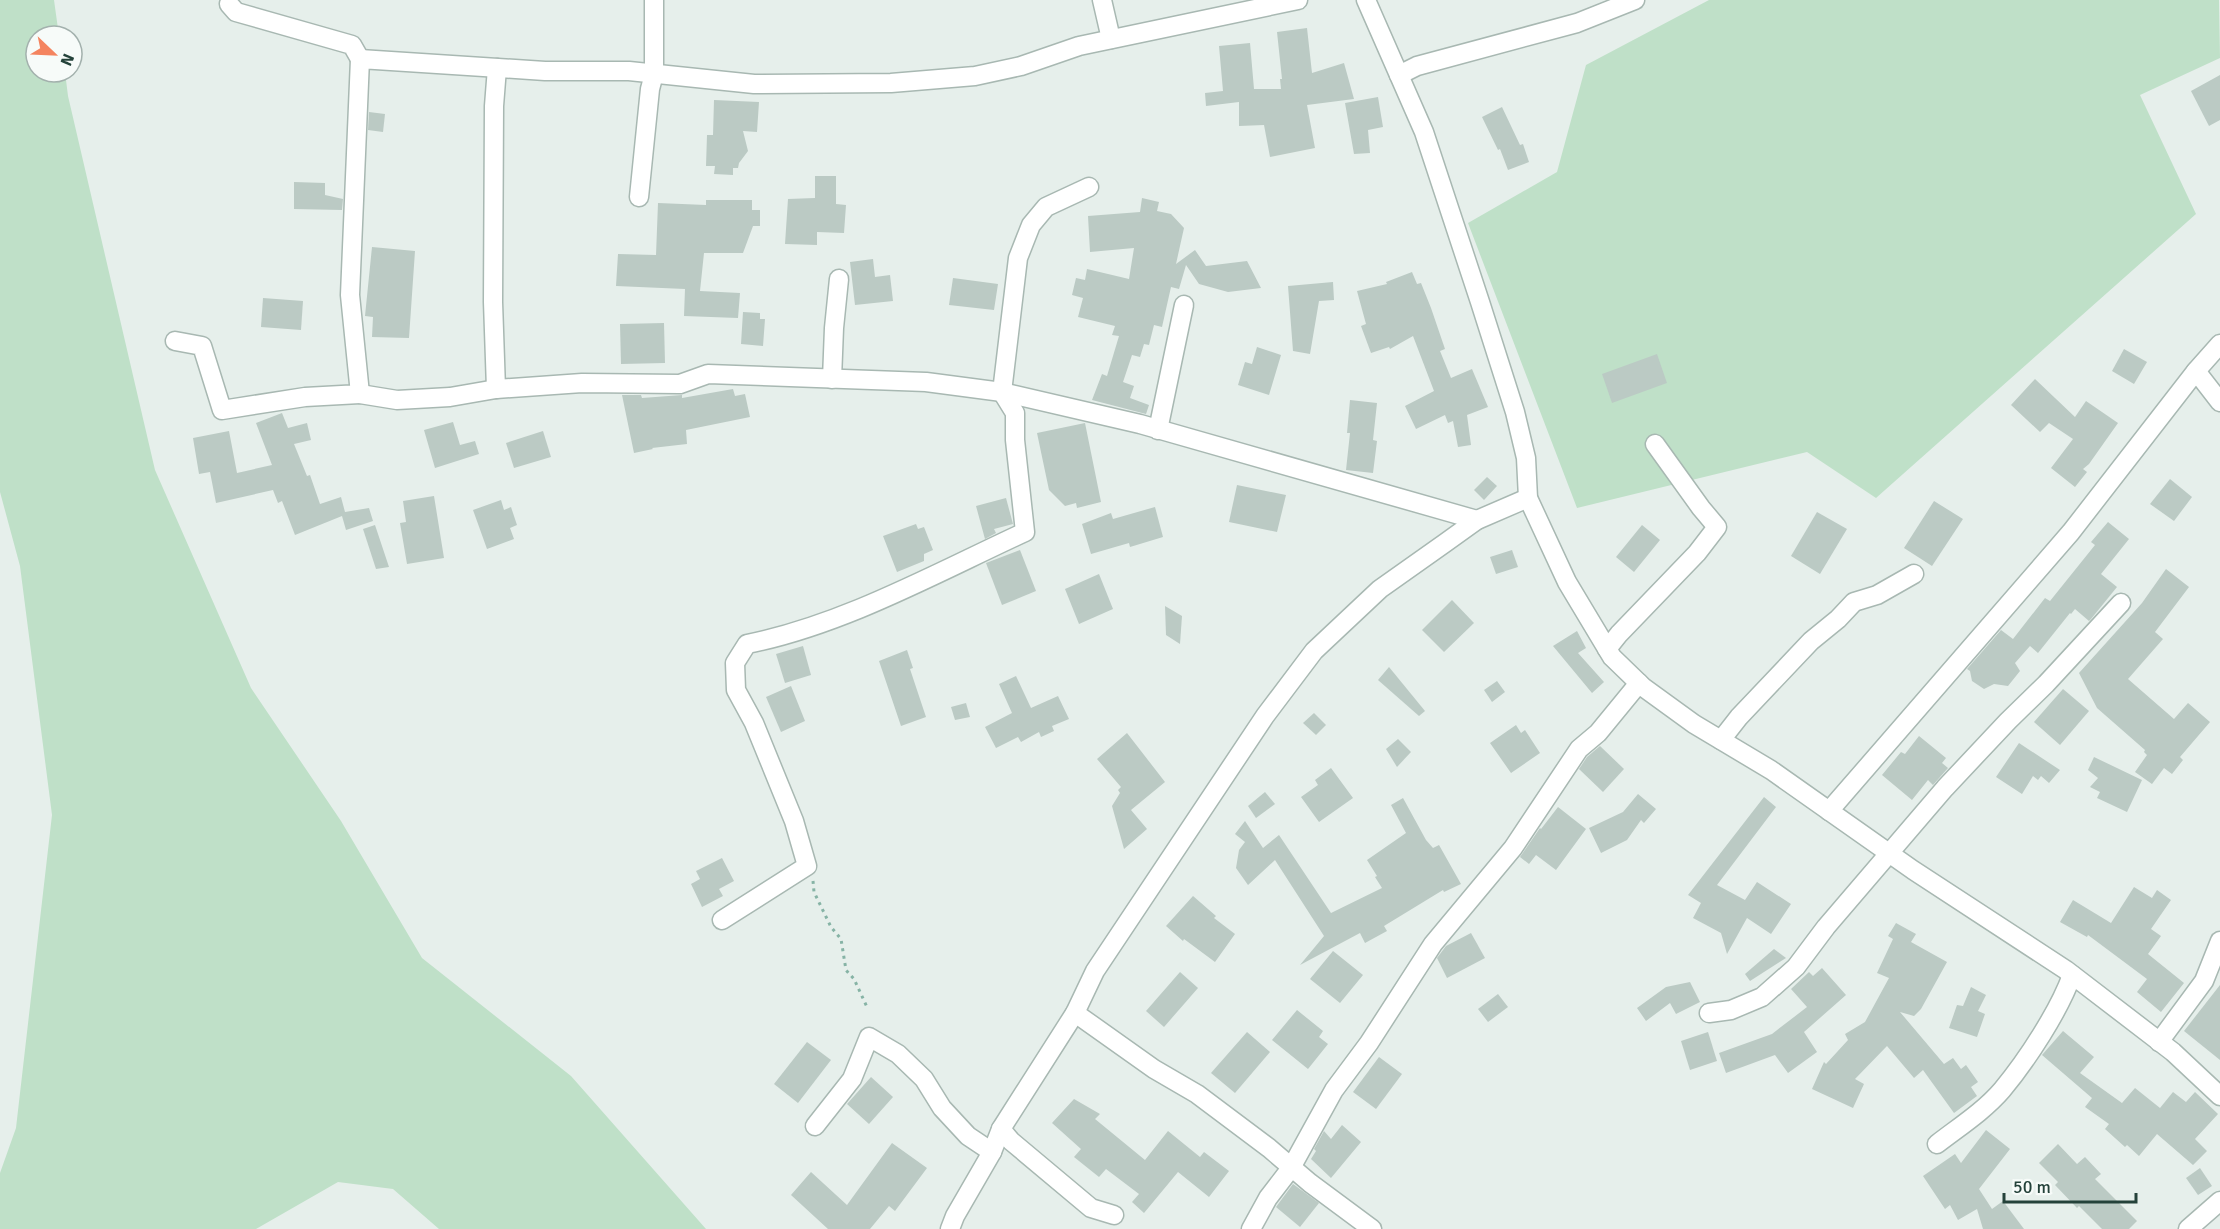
<svg xmlns="http://www.w3.org/2000/svg" width="2220" height="1229" viewBox="0 0 2220 1229" font-family="Signika,sans-serif">
<style>
.green{fill:#bfe0c8}
.building{fill:#bbcac4}
.lines{fill:none;stroke-linecap:round;stroke-linejoin:round}
.minor-casing{stroke:#a8b8b2;stroke-width:21}
.path{stroke:#86b3a5;stroke-width:3;stroke-dasharray:3 4.5;stroke-linecap:butt}
.minor{stroke:#fff;stroke-width:18}
</style>
<rect width="100%" height="100%" fill="#e6efeb"/>
<g class="green">
<path d="M0 0H54L59 36H36V72H65L68 96 155 470 251 688 341 821 422 958 571 1076 706 1229H439L393 1189 338 1182 256 1229H0V1173L16 1128 52 815 20 566 0 492Z"/>
<path d="M1709 0H2219L2220 58 2140 95 2196 214 1876 498 1807 452 1577 508 1468 223 1557 172 1586 65Z"/>
</g>
<g class="building">
<path d="M1307 28 1312 73 1344 63 1354 99 1307 105 1315 148 1270 157 1264 125 1239 126V102L1206 106 1205 93 1223 91 1219 46 1250 43 1254 89H1281L1280 79H1282L1277 32Z"/>
<path d="M2220 75V120L2209 126 2191 91Z"/>
<path d="M1378 97 1383 127 1368 130 1370 153 1354 154 1345 103Z"/>
<path d="M714 100 759 102 757 132 743 131 748 151 739 163 738 168H733V175L714 174 715 166H706L707 135H713Z"/>
<path d="M1502 107 1520 145 1523 144 1529 162 1508 170 1500 149 1498 150 1482 117Z"/>
<path d="M369 112 385 114 383 132 368 130Z"/>
<path d="M815 176H836V204L846 205 844 233 817 232V245L785 244 788 199 815 198Z"/>
<path d="M294 182 325 183V195L343 199 342 210 294 209Z"/>
<path d="M1142 198 1159 202 1157 211 1171 214 1184 228 1176 264 1195 250 1206 266 1247 261 1261 288 1228 292 1199 284 1186 265 1179 289 1171 287 1162 327 1154 325 1149 345 1144 344 1140 357 1132 355 1123 382 1134 386 1130 398 1149 405 1146 414 1092 400 1102 374 1107 376 1119 336 1112 335 1115 326 1078 317 1083 298 1072 295 1076 278 1085 280 1087 269 1129 279 1134 248 1090 252 1088 216 1140 212Z"/>
<path d="M706 200H752V210H760V226H753L743 253H704L700 291 740 293 738 318 684 316 685 289 616 286 618 254 656 255 658 203 706 205Z"/>
<path d="M372 247 415 251 409 338 372 337 373 317 365 316Z"/>
<path d="M873 259 875 277 890 275 893 301 855 305 850 262Z"/>
<path d="M1412 272 1417 284 1421 283 1431 308 1445 349 1440 351 1451 378 1472 369 1488 407 1467 415 1471 445 1458 447 1453 421 1448 423 1445 415 1416 429 1405 406 1434 391 1413 336 1390 349 1389 347 1371 353 1361 326 1366 324 1357 291 1387 284 1386 282Z"/>
<path d="M953 278 998 284 994 310 949 305Z"/>
<path d="M1333 282 1334 300 1319 301 1310 354 1293 351 1288 286Z"/>
<path d="M263 298 303 301 301 330 261 327Z"/>
<path d="M743 312 760 313V319H765L763 346 741 344Z"/>
<path d="M664 323 665 363 621 364 620 324Z"/>
<path d="M1257 347 1281 355 1269 395 1238 385 1245 362 1252 364Z"/>
<path d="M2124 349 2147 362 2134 384 2112 371Z"/>
<path d="M1657 354 1667 383 1612 403 1602 374Z"/>
<path d="M2035 379 2075 417 2086 401 2118 423 2089 464 2083 469 2087 472 2075 487 2051 468 2073 439 2049 423 2040 432 2011 405Z"/>
<path d="M733 389 735 396 745 394 750 417 686 430 687 444 652 448 653 449 634 453 622 395H641L642 398 682 395V398Z"/>
<path d="M1350 400 1377 403 1373 440 1377 441 1373 473 1346 470 1350 433H1347Z"/>
<path d="M282 413 288 428 307 423 311 440 294 444 307 476 310 475 320 504 341 497 345 512 369 508 373 521 346 530 342 516 295 535 282 501 278 503 273 490 216 503 210 472 199 474 193 438 229 431 237 473 272 465 256 423Z"/>
<path d="M453 422 460 445 475 441 479 454 435 468 424 430Z"/>
<path d="M1085 423 1101 502 1077 508 1076 503 1065 506 1049 490 1037 433Z"/>
<path d="M543 431 551 457 514 468 506 443Z"/>
<path d="M1487 477 1497 486 1484 500 1474 490Z"/>
<path d="M2170 479 2192 497 2174 521 2150 504Z"/>
<path d="M1237 485 1286 495 1277 532 1229 522Z"/>
<path d="M434 496 444 558 407 564 400 523 406 522 403 501Z"/>
<path d="M1006 498 1013 524 994 529 996 533 985 539 976 506Z"/>
<path d="M501 500 504 510 511 507 517 525 510 528 514 539 487 549 473 510Z"/>
<path d="M1934 501 1963 519 1932 566 1904 548Z"/>
<path d="M1155 507 1163 537 1130 547 1129 543 1091 554 1082 524 1111 513 1113 519Z"/>
<path d="M1817 512 1847 529 1820 574 1791 556Z"/>
<path d="M2108 522 2129 539 2101 574 2117 587 2091 619 2089 621 2075 609 2071 614 2070 613 2038 653 2030 646 2015 663 2020 671 2008 686 1994 684 1984 689 1972 681 1970 671 1967 669 2001 630 2013 639 2045 598 2050 601 2095 545 2091 542Z"/>
<path d="M916 524 918 529 924 527 933 550 924 554V561L897 572 883 536Z"/>
<path d="M375 525 389 567 376 569 363 529Z"/>
<path d="M1642 525 1660 540 1634 572 1616 557Z"/>
<path d="M1020 550 1036 591 1002 605 986 563Z"/>
<path d="M1512 550 1518 567 1496 574 1490 557Z"/>
<path d="M2166 569 2189 587 2155 632 2163 639 2128 679 2174 719 2188 703 2210 722 2180 757 2183 760 2172 774 2164 768 2152 784 2135 772 2147 755 2144 752 2145 750 2097 708 2079 673 2142 603Z"/>
<path d="M1099 574 1113 609 1079 624 1065 589Z"/>
<path d="M1452 600 1474 623 1444 652 1422 630Z"/>
<path d="M1165 606 1182 616 1180 644 1166 635Z"/>
<path d="M1577 631 1586 648 1578 653 1604 682 1592 693 1553 646Z"/>
<path d="M803 646 811 675 785 683 776 654Z"/>
<path d="M907 650 913 668 910 669 926 717 901 726 879 661Z"/>
<path d="M1389 667 1425 711 1419 716 1378 680Z"/>
<path d="M1016 676 1031 708 1058 696 1069 719 1052 726 1054 731 1041 737 1039 732 1021 742 1018 737 996 748 985 727 1012 713 999 684Z"/>
<path d="M1497 681 1505 692 1492 702 1484 690Z"/>
<path d="M791 686 805 721 781 732 766 697Z"/>
<path d="M2063 689 2089 711 2060 745 2034 722Z"/>
<path d="M966 703 970 717 955 720 951 707Z"/>
<path d="M1314 713 1326 725 1316 735 1303 723Z"/>
<path d="M1516 725 1521 733 1525 730 1540 753 1511 773 1490 743Z"/>
<path d="M1127 733 1165 782 1131 810 1147 829 1124 849 1112 806 1120 793 1118 790 1121 787 1097 759Z"/>
<path d="M1919 736 1946 758 1942 763 1948 768 1933 785 1928 780 1912 800 1882 775 1901 752 1905 754Z"/>
<path d="M1398 739 1411 752 1397 767 1386 749Z"/>
<path d="M2019 743 2060 770 2049 783 2041 776 2038 780 2033 776 2022 794 1996 777Z"/>
<path d="M1600 746 1624 769 1603 792 1579 769 1587 757Z"/>
<path d="M2094 757 2142 780 2127 812 2097 798 2100 792 2090 787 2098 778 2088 770Z"/>
<path d="M1331 768 1353 798 1319 822 1301 797 1318 785 1315 780Z"/>
<path d="M1265 792 1275 804 1256 818 1248 806Z"/>
<path d="M1638 794 1656 809 1644 823 1641 820 1627 840 1601 853 1589 828 1623 812Z"/>
<path d="M1764 797 1776 807 1717 885 1745 900 1757 882 1791 904 1771 934 1747 918 1727 954 1721 933 1693 918 1701 903 1688 895Z"/>
<path d="M1403 798 1426 840 1433 848 1439 845 1461 884 1444 892 1443 890 1384 926 1387 931 1365 943 1360 933 1300 965 1324 936 1275 860 1248 885 1236 868 1239 850 1245 842 1235 834 1245 821 1263 848 1279 835 1331 913 1382 888 1375 877 1377 876 1367 860 1406 833 1391 805Z"/>
<path d="M1558 807 1586 829 1556 870 1536 855 1529 864 1520 857 1540 828 1541 829Z"/>
<path d="M722 858 734 881 719 889 723 896 702 907 691 884 700 879 696 871Z"/>
<path d="M2134 887 2152 898 2157 890 2171 900 2151 929 2161 936 2148 954 2184 983 2161 1012 2137 992 2147 979 2088 935 2087 937 2060 922 2073 900 2111 923Z"/>
<path d="M1193 896 1216 916 1214 918 1235 934 1215 962 1184 939 1183 941 1166 926Z"/>
<path d="M1896 923 1916 934 1911 942 1947 962 1921 1009 1914 1016 1900 1012 1944 1064 1953 1058 1961 1069 1966 1065 1978 1082 1971 1087 1977 1096 1954 1113 1923 1070 1914 1078 1887 1046 1855 1079 1864 1084 1853 1108 1812 1089 1824 1062 1826 1064 1848 1040 1845 1034 1865 1022 1889 978 1877 973 1893 939 1888 936Z"/>
<path d="M1471 933 1485 958 1447 978 1437 958 1446 946Z"/>
<path d="M1774 949 1786 958 1750 981 1745 974Z"/>
<path d="M1333 951 1363 975 1340 1003 1310 979Z"/>
<path d="M1822 968 1846 995 1804 1032 1817 1052 1788 1073 1775 1055 1726 1073 1719 1053 1772 1034 1807 1007 1791 989 1809 972 1813 976Z"/>
<path d="M1180 972 1198 988 1164 1027 1146 1011Z"/>
<path d="M1690 982 1700 1002 1676 1014 1670 1003 1646 1021 1637 1008 1666 987Z"/>
<path d="M2220 985V1060L2184 1031Z"/>
<path d="M1971 987 1986 995 1978 1011 1985 1014 1977 1037 1949 1028 1957 1005 1963 1006Z"/>
<path d="M1498 994 1508 1007 1488 1022 1478 1009Z"/>
<path d="M1297 1010 1323 1031 1319 1037 1328 1044 1308 1069 1272 1040Z"/>
<path d="M2063 1031 2094 1057 2080 1073 2122 1103 2135 1088 2160 1108 2173 1092 2186 1102 2195 1092 2218 1114 2195 1139 2207 1151 2193 1165 2157 1134 2139 1156 2127 1145 2125 1147 2105 1129 2109 1124 2085 1107 2092 1098 2042 1055Z"/>
<path d="M1247 1032 1270 1052 1235 1093 1211 1073Z"/>
<path d="M1708 1032 1717 1061 1690 1070 1681 1041Z"/>
<path d="M807 1042 831 1060 798 1103 774 1084Z"/>
<path d="M1379 1057 1402 1074 1376 1109 1353 1092Z"/>
<path d="M871 1077 893 1097 869 1124 847 1104Z"/>
<path d="M1074 1099 1100 1114 1095 1119 1145 1160 1168 1131 1200 1157 1204 1152 1229 1171 1209 1197 1178 1172 1144 1213 1132 1202 1139 1194 1106 1169 1099 1177 1074 1157 1081 1149 1052 1123Z"/>
<path d="M1342 1125 1361 1142 1331 1178 1311 1159 1316 1151 1314 1149 1324 1131 1331 1139Z"/>
<path d="M1986 1130 2010 1149 1979 1189 1992 1209 2003 1201 2024 1229H1983L1977 1209 1958 1220 1950 1205 1945 1209 1923 1176 1955 1154 1961 1163Z"/>
<path d="M892 1143 927 1168 895 1211 889 1206 870 1229H828L791 1195 811 1172 847 1205Z"/>
<path d="M2058 1144 2077 1164 2085 1157 2101 1174 2095 1179 2137 1221 2129 1229H2102L2079 1206 2077 1208 2055 1185 2058 1182 2039 1163Z"/>
<path d="M2200 1168 2212 1186 2198 1195 2186 1178Z"/>
<path d="M1293 1184 1319 1203 1300 1227 1276 1207Z"/>
</g>
<g class="lines">
<defs>
<g id="minor">
<path d="M1102 0 1111 39"/>
<path d="M1366 0 1424 132 1480 302 1515 412 1526 458 1528 498 1567 582 1612 657 1643 687 1694 724 1771 770 1913 870 2066 970 2173 1052 2220 1096"/>
<path d="M229 4 236 12 352 45 360 59"/>
<path d="M1399 75 1417 66 1577 23 1635 0"/>
<path d="M639 197 650 89 654 74V0"/>
<path d="M175 341 202 346 222 410 305 397 360 394 350 295 360 59 545 71H629L754 84 891 83 975 76 1021 66 1079 46 1298 0"/>
<path d="M2196 371 2220 402"/>
<path d="M832 379 834 328 839 279"/>
<path d="M496 389 493 302 494 106 497 68"/>
<path d="M360 394 397 400 450 397 496 389 582 383 680 384 708 374 926 382 1002 392 1140 424 1477 520"/>
<path d="M1158 430 1184 305"/>
<path d="M1607 649 1619 634 1697 553 1717 527 1701 508 1655 444"/>
<path d="M1721 740 1739 717 1811 641 1838 619 1854 602 1877 595 1914 574"/>
<path d="M1829 811 2071 532 2196 371 2220 344"/>
<path d="M722 920 807 866 794 821 754 723 736 690 735 663 747 644C843 625 936 573 1025 532L1015 440V413L1002 392 1018 258 1031 225 1046 207 1089 187"/>
<path d="M1075 1013 1154 1069 1197 1094 1269 1148 1310 1183 1372 1229"/>
<path d="M1709 1013 1731 1010 1762 997 1796 967 1826 927 1945 788 2008 721 2046 684 2121 603"/>
<path d="M2159 1042 2204 981 2220 941"/>
<path d="M815 1126 852 1079 869 1037 898 1054 924 1079 942 1108 968 1136 992 1152"/>
<path d="M1001 1129 1011 1141 1091 1208 1114 1215"/>
<path d="M1937 1144C1959 1127 1984 1111 2002 1090 2027 1060 2059 1011 2072 975"/>
<path d="M950 1229 955 1216 992 1152 1001 1129 1075 1013 1095 971 1265 716 1314 651 1380 589 1445 543 1477 520 1528 498"/>
<path d="M1251 1229 1268 1198 1291 1168 1334 1090 1369 1043 1433 944 1513 848 1579 749 1598 733 1639 683"/>
<path d="M2188 1229 2220 1201"/>
</g>
</defs>
<use href="#minor" class="minor-casing"/>
<path class="path" d="M813 881 814 892 831 927 841 939 846 970 854 979 867 1007"/>
<use href="#minor" class="minor"/>
</g>
<g transform="translate(54 54) rotate(113)"><circle r="28" fill="#f7fbf9" stroke="#a3b1ad" stroke-width="1.5"/>
<path d="M0-4.5L10 22L0 15L-10 22Z" fill="#f4845f"/>
<text y="-9" font-size="16" font-weight="bold" text-anchor="middle" fill="#24423a">N</text>
</g>
<path d="M2004 1193v9h132v-9" fill="none" stroke="#24423a" stroke-width="3"/>
<text x="2013" y="1193" font-size="18" fill="#24423a" stroke="#f7fbf9" stroke-width="4.5" paint-order="stroke">50 m</text>
</svg>
